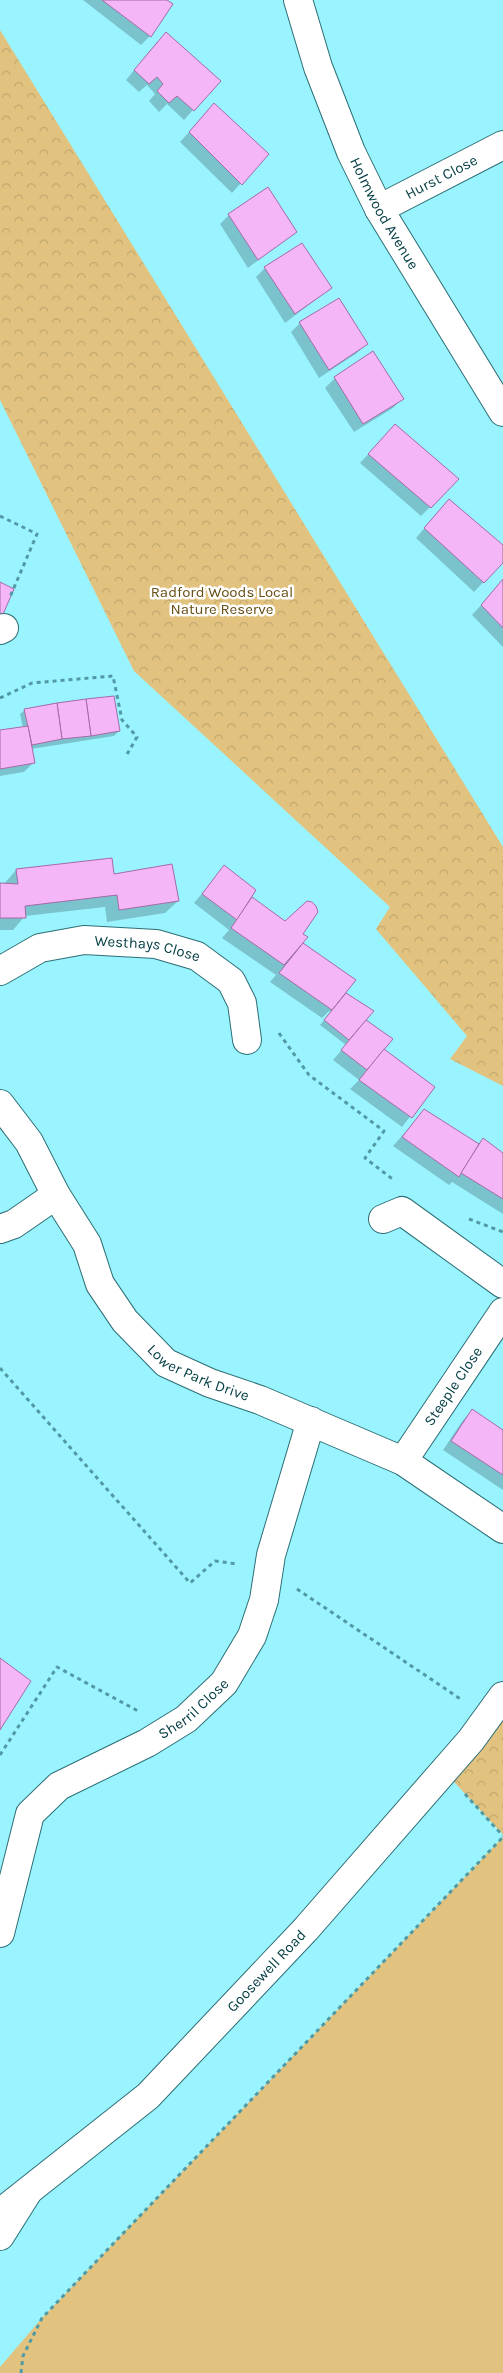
<svg xmlns="http://www.w3.org/2000/svg" width="503" height="2373" viewBox="0 0 503 2373" font-family="Karla,sans-serif">
<style>
.green{fill:#e2c27f}
.park{fill:url(#park-crowns)}
.shadow{fill:#0003}
.building{fill:#f4b6f7;stroke:#a46ba7}
.lines{fill:none;stroke-linecap:round;stroke-linejoin:round}
.street-casing{stroke:#2d6e75;stroke-width:30}
.secondary-casing{stroke:#2d6e75;stroke-width:30}
.path{stroke:#519aa3;stroke-width:3;stroke-dasharray:4 4;stroke-linecap:butt}
.street{stroke:#fff;stroke-width:28}
.secondary{stroke:#fff;stroke-width:28}
.labels{text-anchor:middle;stroke-width:5;stroke-linejoin:round;paint-order:stroke}
.street-label{font-size:15px;fill:#074046;stroke:#fff}
.park-label{font-size:15px;fill:#674f14;stroke:#fff}
</style>
<defs>
<pattern id="park-crowns" width="20" height="18" patternUnits="userSpaceOnUse" patternTransform="scale(1.25)"><rect width="20" height="18" fill="#e2c27f"/><path d="M2 6a3 3 0 1 1 6 0M12 15a3 3 0 1 1 6 0" fill="none" stroke="#c0a86f"/></pattern>
</defs>
<rect width="100%" height="100%" fill="#9af4ff"/>
<path class="green" d="M503 1837V2373H0V2367L42 2318Z"/>
<g class="park">
<path d="M0 30 503 847V1086L450 1059 467 1036 376 929 390 907 134 671 0 400Z"/>
<path d="M503 1689V1835L444 1771Z"/>
</g>
<g class="shadow">
<path d="M83 0H164L150 36 141 45Z"/>
<path d="M157 42 219 81 184 120 167 104 159 112 149 101 155 94 147 85 139 92 126 80Z"/>
<path d="M205 114 267 154 232 193 180 142Z"/>
<path d="M229 215 295 232 248 268 220 224Z"/>
<path d="M302 244 331 288 285 323 256 277 265 268Z"/>
<path d="M300 323 366 344 357 353 319 378 291 332Z"/>
<path d="M373 353 402 399 393 408 354 432 325 388 335 378Z"/>
<path d="M386 435 458 479 421 516 360 463Z"/>
<path d="M440 510 503 547V561L474 592 416 538Z"/>
<path d="M503 581V647L472 615Z"/>
<path d="M25 710 119 731 114 736 31 749 33 763 24 772 0 776V731L23 728 20 714Z"/>
<path d="M224 867 250 897 285 923 303 905 312 903 301 934V943L354 980 340 997 383 1050 433 1087 402 1127 350 1089 359 1080 333 1060 346 1045 320 1025 331 1012 329 1011 322 1018 270 982 276 975 222 938 229 930 194 903Z"/>
<path d="M16 870 113 875 178 901 165 913 107 922 105 907 25 916 13 930H0V884H4Z"/>
<path d="M424 1111 477 1145 483 1139 503 1154V1214L452 1182 449 1185 393 1146Z"/>
<path d="M472 1411 503 1432V1490L443 1450 463 1420Z"/>
</g>
<g class="building">
<path d="M102 0H167L173 4 151 37Z"/>
<path d="M166 32 221 81 194 111 177 96 169 103 157 91 163 84 157 77 149 84 134 70Z"/>
<path d="M214 103 269 154 242 185 189 132Z"/>
<path d="M268 187 297 232 258 260 228 214Z"/>
<path d="M302 243 332 288 295 314 264 267Z"/>
<path d="M339 298 368 344 329 370 299 322Z"/>
<path d="M373 351 404 399 363 424 334 377Z"/>
<path d="M395 424 459 479 431 508 368 454Z"/>
<path d="M449 499 503 545V563L484 583 424 528Z"/>
<path d="M503 579V628L481 605Z"/>
<path d="M0 582 14 589 0 621Z"/>
<path d="M114 696 120 731 91 736 86 699Z"/>
<path d="M86 699 91 736 62 739 57 703Z"/>
<path d="M57 703 62 739 32 745 24 709Z"/>
<path d="M28 726 35 763 0 769V730Z"/>
<path d="M112 858 114 874 172 864 179 901 119 910 117 895 25 906 26 918H0V883L18 884 16 869Z"/>
<path d="M224 865 256 890 237 920 202 894Z"/>
<path d="M252 897 285 921 307 901 312 902 316 906 318 912 303 934 308 937 284 965 231 928Z"/>
<path d="M303 943 356 980 332 1010 279 973Z"/>
<path d="M346 993 374 1011 349 1040 324 1020Z"/>
<path d="M366 1020 393 1039 367 1070 341 1050Z"/>
<path d="M384 1049 435 1087 412 1118 359 1080Z"/>
<path d="M424 1109 479 1144 459 1177 402 1137Z"/>
<path d="M483 1138 503 1153V1199L461 1173Z"/>
<path d="M472 1409 503 1430V1475L451 1441Z"/>
<path d="M0 1658 31 1681 0 1730Z"/>
</g>
<g class="lines">
<defs>
<g id="street">
<path id="s1" d="M298 0 318 67 351 152 379 209 503 412"/>
<path id="s2" d="M379 209 503 145"/>
<path d="M0 630 4 628"/>
<path id="s3" d="M0 971 40 948 84 940 156 944 197 956 231 981 242 1003 247 1040"/>
<path id="s4" d="M0 1104 29 1142 56 1195 87 1244 100 1284 125 1321 166 1363 210 1383 260 1400 403 1461 503 1529"/>
<path d="M383 1219 402 1211 503 1284"/>
<path d="M0 1229 14 1224 56 1195"/>
<path id="s5" d="M403 1461 503 1312"/>
<path id="s6" d="M0 1933 30 1814 59 1786 147 1743 186 1719 224 1683 252 1636 264 1600 271 1555 311 1421"/>
<path d="M0 2236 27 2193"/>
</g>
<g id="secondary">
<path id="s7" d="M0 2213 148 2096 306 1929 471 1740 503 1696"/>
</g>
</defs>
<use href="#street" class="street-casing"/>
<use href="#secondary" class="secondary-casing"/>
<g class="path">
<path d="M0 516 37 534 10 597"/>
<path d="M0 698 32 683 113 676 122 720 137 737 126 756"/>
<path d="M279 1033 309 1075 384 1131 365 1158 395 1181"/>
<path d="M469 1219 503 1232"/>
<path d="M0 1368 190 1583 215 1561 237 1564"/>
<path d="M297 1589 462 1700"/>
<path d="M0 1755 57 1667 138 1711"/>
<path d="M465 1794 503 1836"/>
<path d="M21 2373 23 2356 42 2318 503 1837"/>
</g>
<use href="#street" class="street"/>
<use href="#secondary" class="secondary"/>
</g>
<g class="labels">
<g class="street-label">
<text dy="5" stroke="none"><textPath href="#s2" startOffset="70">Hurst Close</textPath></text>
<text dy="5" stroke="none"><textPath href="#s1" startOffset="231">Holmwood Avenue</textPath></text>
<text dy="5" stroke="none"><textPath href="#s3" startOffset="155">Westhays Close</textPath></text>
<text dy="5" stroke="none"><textPath href="#s4" startOffset="344">Lower Park Drive</textPath></text>
<text dy="5" stroke="none"><textPath href="#s5" startOffset="90">Steeple Close</textPath></text>
<text dy="5" stroke="none"><textPath href="#s6" startOffset="319">Sherril Close</textPath></text>
<text dy="5" stroke="none"><textPath href="#s7" startOffset="361">Goosewell Road</textPath></text>
</g>
<g class="park-label">
<text x="222" y="597">Radford Woods Local<tspan x="222" dy="17">Nature Reserve</tspan></text>
</g>
</g>
</svg>
